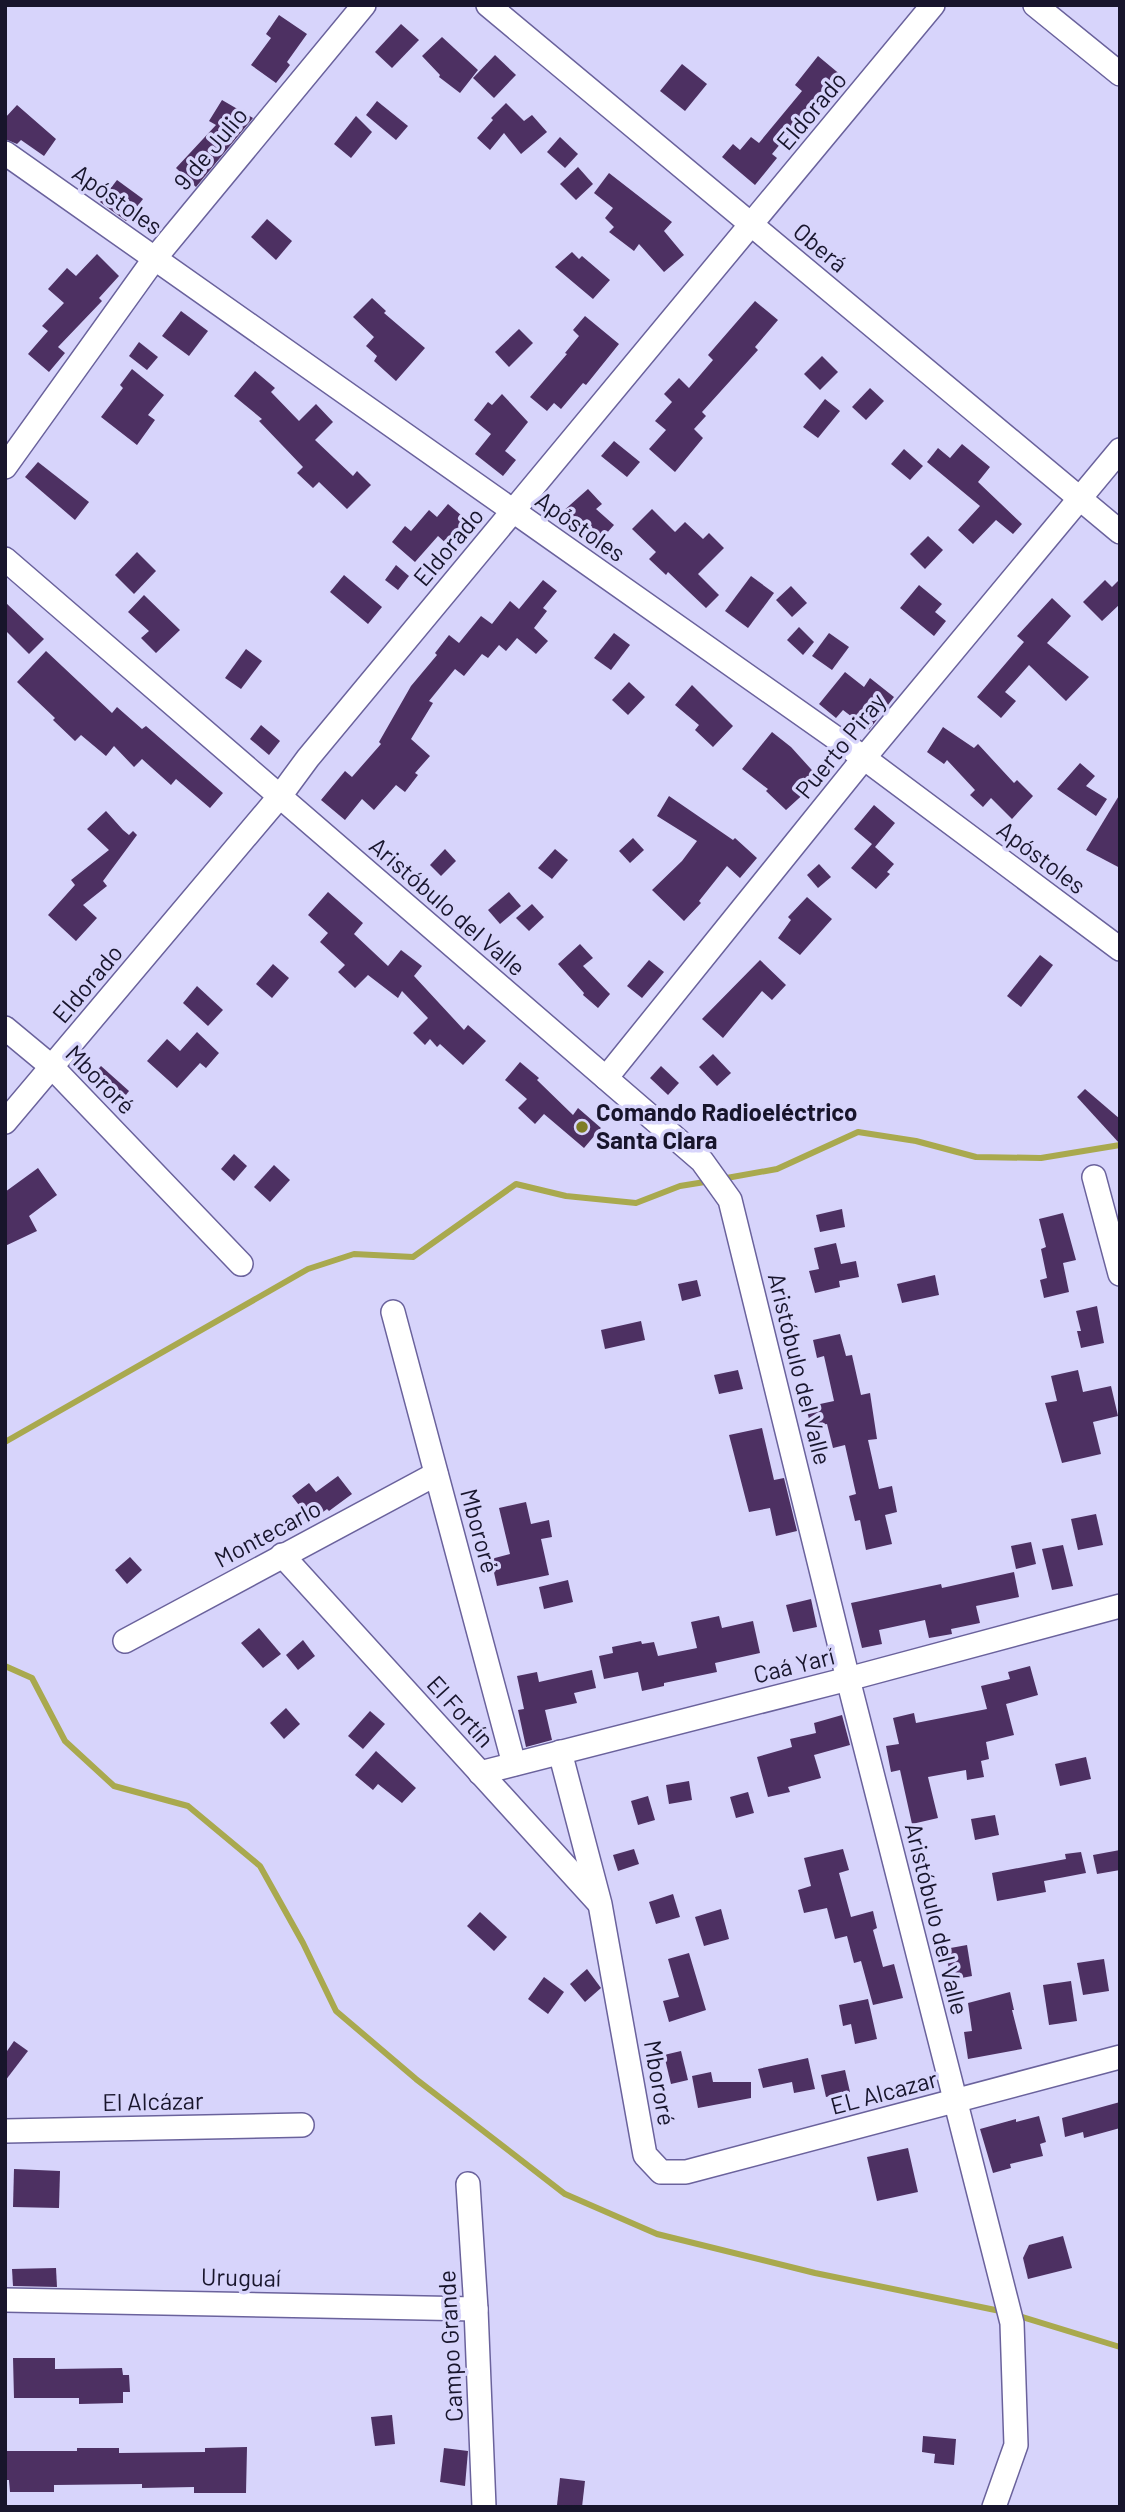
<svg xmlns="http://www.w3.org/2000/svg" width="1125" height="2512" viewBox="0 0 1125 2512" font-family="Barlow,sans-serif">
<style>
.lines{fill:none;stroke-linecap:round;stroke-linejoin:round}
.stream{stroke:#a9a94e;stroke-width:6}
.building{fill:#4d3062}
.minor-casing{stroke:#6a629c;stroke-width:26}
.minor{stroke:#fff;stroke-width:23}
.poi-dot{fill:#7e7d25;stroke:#d7d4fb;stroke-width:2.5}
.labels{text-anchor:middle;stroke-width:7;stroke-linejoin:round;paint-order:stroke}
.street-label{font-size:24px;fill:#18152c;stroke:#d7d4fb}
.poi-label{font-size:24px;font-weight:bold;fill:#18152c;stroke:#d7d4fb;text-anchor:start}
</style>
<rect width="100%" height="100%" fill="#d7d4fb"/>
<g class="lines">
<g class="stream">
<path d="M721 1179 777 1169 858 1132 916 1141 976 1157 1041 1158 1120 1145"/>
<path d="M5 1442 308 1269 354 1254 413 1257 516 1184 566 1196 636 1203 680 1186 711 1181"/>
<path d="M5 1666 32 1678 65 1741 114 1786 188 1806 260 1866 303 1943 336 2011 416 2079 565 2194 657 2234 815 2273 1005 2312"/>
<path d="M1016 2315 1120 2347"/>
</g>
</g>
<g class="building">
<path d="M279 15 307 34 287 62 290 65 276 83 251 65 271 38 266 34Z"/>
<path d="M401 24 419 40 392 68 375 52Z"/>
<path d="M442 37 478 70 460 93 439 77 440 75 422 56Z"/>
<path d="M495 55 516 75 494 98 473 78Z"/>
<path d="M818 56 848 81 824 109 815 102 772 154 777 158 755 185 722 157 733 144 740 150 751 137 759 143 802 91 795 85Z"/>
<path d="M682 64 707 84 685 111 660 91Z"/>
<path d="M222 100 253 118 196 187 176 168 216 125 209 121Z"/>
<path d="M377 101 408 126 396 140 366 115Z"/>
<path d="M506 103 524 121 532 115 547 132 521 154 504 133 490 150 477 138 493 120 491 118Z"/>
<path d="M17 105 56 139 44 156 21 140 17 144 5 139V118Z"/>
<path d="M356 116 372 132 351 158 334 144Z"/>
<path d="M560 137 578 154 565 168 547 152Z"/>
<path d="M578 167 593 184 576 200 560 184Z"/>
<path d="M609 173 672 222 664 231 684 255 664 272 639 244 634 251 609 232 614 227 605 218 613 208 594 193Z"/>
<path d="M117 180 143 199 126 221 100 202Z"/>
<path d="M267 219 292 241 276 260 251 237Z"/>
<path d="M572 252 579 259 582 256 610 280 593 299 555 267Z"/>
<path d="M97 254 119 276 99 298 102 301 58 347 65 353 49 372 28 354 48 331 42 326 64 303 48 289 67 268 76 276Z"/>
<path d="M372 298 386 311 384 313 425 348 396 381 374 361 377 356 366 346 374 337 353 317Z"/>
<path d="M755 301 778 320 755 347 758 350 702 412 706 416 694 429 703 438 675 472 649 449 666 430 655 421 672 402 664 394 679 378 689 388 713 360 708 355Z"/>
<path d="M181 311 208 331 189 356 162 336Z"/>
<path d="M585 316 619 344 586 385 583 383 561 409 554 403 547 411 530 397 567 354 565 353 579 336 573 330Z"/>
<path d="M519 329 533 343 509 367 495 352Z"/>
<path d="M139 342 158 357 147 370 129 356Z"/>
<path d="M822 356 838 372 820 390 804 374Z"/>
<path d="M132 369 164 395 148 415 155 420 137 445 101 417 123 388 120 385Z"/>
<path d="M255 371 275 388 271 392 299 421 316 404 333 422 315 440 353 476 357 471 371 485 347 509 319 482 313 488 297 473 303 467 259 421 262 419 234 396Z"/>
<path d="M870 388 884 401 866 420 852 407Z"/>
<path d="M502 394 528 422 505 451 516 460 503 476 475 454 491 434 474 420 488 402 492 405Z"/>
<path d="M825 399 840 411 818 438 803 427Z"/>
<path d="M614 441 640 462 627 477 601 456Z"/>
<path d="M962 444 990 467 978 482 1022 524 1013 534 996 520 973 544 958 530 980 506 927 462 938 448 950 458Z"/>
<path d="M904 449 923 466 910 480 891 464Z"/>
<path d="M38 462 89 502 75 520 25 477Z"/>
<path d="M588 489 602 504 596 509 614 525 598 543 578 525 575 528 561 513Z"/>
<path d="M448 504 468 521 448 545 438 536 415 562 392 542 405 526 411 531 429 510 437 517Z"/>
<path d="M652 509 675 532 685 522 703 539 709 533 724 548 698 574 719 595 706 608 668 572 666 575 649 559 656 552 632 529Z"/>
<path d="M928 536 943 550 925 569 910 554Z"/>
<path d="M137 552 156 571 134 594 115 575Z"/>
<path d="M396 565 409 576 398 590 385 580Z"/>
<path d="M344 575 382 607 368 624 330 592Z"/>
<path d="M751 576 774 593 748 628 725 611Z"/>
<path d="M1120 579V604L1102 621 1083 602 1105 580 1112 587Z"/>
<path d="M543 580 557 591 543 608 547 611 534 628 548 641 536 654 517 638 506 651 499 645 488 658 482 654 464 676 455 669 429 701 433 703 411 739 430 756 415 773 418 775 405 792 396 785 374 810 362 799 345 820 321 800 345 771 352 777 381 744 379 742 411 686 437 655 435 653 449 635 459 643 481 616 492 624 510 601 519 609Z"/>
<path d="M919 585 942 604 935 612 946 621 934 636 900 608Z"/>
<path d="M791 586 807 603 792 617 776 600Z"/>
<path d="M144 595 180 630 156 653 141 638 149 631 128 612Z"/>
<path d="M1052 598 1071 616 1047 643 1089 677 1066 701 1029 665 1005 692 1016 701 1001 718 977 697 1024 642 1017 636Z"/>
<path d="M5 602 44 639 29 654 5 630Z"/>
<path d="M799 627 814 642 803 655 787 640Z"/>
<path d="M614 633 630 645 611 670 594 658Z"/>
<path d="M829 633 849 647 832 670 812 656Z"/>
<path d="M246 649 262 661 241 689 225 678Z"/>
<path d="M46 651 112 713 117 707 142 729 146 726 223 793 210 808 176 779 171 785 142 759 134 767 114 746 106 756 81 735 75 741 53 720 55 718 17 682Z"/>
<path d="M845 672 864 687 870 678 894 697 869 730 843 710 836 718 819 704Z"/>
<path d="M629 682 645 697 628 715 612 700Z"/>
<path d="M692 685 733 726 713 747 695 730 699 725 675 705Z"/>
<path d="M261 725 280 741 269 755 250 739Z"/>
<path d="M943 727 974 748 978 744 1014 783 1017 780 1033 796 1012 819 991 798 983 807 970 795 975 790 947 760 944 764 927 752Z"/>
<path d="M772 732 791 747 820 779 786 810 766 791 768 789 742 769Z"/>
<path d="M1080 763 1095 776 1086 786 1107 799 1096 816 1057 789Z"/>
<path d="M1120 794V868L1086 850Z"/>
<path d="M669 796 733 840 735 838 757 858 740 878 727 866 699 901 701 903 684 921 652 890 682 861 697 841 657 816Z"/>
<path d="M874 805 895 823 875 847 894 864 887 872 890 874 876 889 851 868 872 844 854 829Z"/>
<path d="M106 811 123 830 129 835 133 831 137 835 103 881 107 886 83 905 97 918 76 941 48 915 75 885 71 880 109 850 87 829Z"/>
<path d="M633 838 644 850 630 863 619 851Z"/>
<path d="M445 849 456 861 441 876 430 865Z"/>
<path d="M555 849 568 860 552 879 538 868Z"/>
<path d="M819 864 831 877 818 888 807 875Z"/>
<path d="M328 892 363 923 354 934 388 966 401 950 422 966 414 976 464 1030 468 1025 486 1041 463 1065 440 1044 437 1047 430 1039 425 1045 413 1033 428 1018 402 991 398 998 368 975 355 988 338 972 345 965 320 942 328 933 308 915Z"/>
<path d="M509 892 521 906 500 924 488 910Z"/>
<path d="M807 897 832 919 800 955 778 938 791 920 788 917Z"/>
<path d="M532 904 544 917 529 931 516 918Z"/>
<path d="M580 944 593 958 583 966 610 994 598 1008 583 995 584 993 558 964Z"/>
<path d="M1040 955 1053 965 1021 1007 1007 996Z"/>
<path d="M649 960 664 972 642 998 627 986Z"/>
<path d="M760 960 786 985 772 1000 762 991 723 1038 702 1019Z"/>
<path d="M273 964 289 978 272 998 256 984Z"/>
<path d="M197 986 223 1010 208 1026 183 1003Z"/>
<path d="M197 1032 219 1053 206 1068 200 1063 177 1088 147 1061 167 1039 180 1051Z"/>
<path d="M713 1054 731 1073 717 1086 699 1067Z"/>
<path d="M520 1062 539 1078 537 1080 573 1115 578 1108 601 1128 584 1148 544 1114 535 1124 518 1108 527 1099 505 1080Z"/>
<path d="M101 1066 129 1091 119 1104 90 1078Z"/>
<path d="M661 1066 679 1083 668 1095 650 1078Z"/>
<path d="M1085 1089 1120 1119V1144L1077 1097Z"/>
<path d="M234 1154 247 1166 234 1181 221 1169Z"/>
<path d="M274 1165 290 1180 270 1202 254 1187Z"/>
<path d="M38 1168 57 1195 29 1216 37 1231 5 1246V1192Z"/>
<path d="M842 1209 845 1227 820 1232 816 1215Z"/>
<path d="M1063 1213 1076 1260 1063 1263 1069 1292 1044 1298 1040 1280 1047 1278 1041 1249 1046 1247 1039 1219Z"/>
<path d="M836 1243 841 1264 856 1261 859 1277 839 1281 840 1287 815 1293 809 1271 819 1269 814 1248Z"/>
<path d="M935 1275 939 1295 902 1303 897 1284Z"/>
<path d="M697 1280 701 1296 682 1301 678 1284Z"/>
<path d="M1097 1306 1104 1343 1081 1348 1077 1331H1081L1076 1311Z"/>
<path d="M641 1321 645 1340 605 1349 601 1330Z"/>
<path d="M840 1334 846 1356 852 1355 861 1395 870 1393 877 1439 868 1440 879 1489 892 1486 897 1512 885 1515 892 1544 866 1550 860 1520 855 1521 849 1496 856 1494 845 1445 833 1448 827 1424 811 1427 806 1407 834 1401 824 1356 817 1358 813 1340Z"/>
<path d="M738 1370 743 1389 719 1394 714 1375Z"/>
<path d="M1078 1370 1083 1392 1111 1386 1118 1416 1093 1422 1101 1454 1062 1463 1045 1403 1057 1401 1051 1376Z"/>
<path d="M762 1428 774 1480 784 1478 797 1531 776 1536 770 1508 749 1512 729 1435Z"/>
<path d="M338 1476 352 1494 329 1511 327 1509 311 1521 292 1496 309 1483 316 1492Z"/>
<path d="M526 1502 531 1524 549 1520 552 1537 541 1539 549 1575 497 1586 491 1559 510 1554 499 1508Z"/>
<path d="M1096 1514 1103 1545 1078 1550 1071 1519Z"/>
<path d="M1031 1542 1036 1564 1016 1569 1011 1546Z"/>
<path d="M1063 1545 1073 1586 1052 1590 1042 1549Z"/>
<path d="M130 1557 142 1570 127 1584 115 1570Z"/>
<path d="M1014 1572 1019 1597 976 1606 980 1623 951 1629 952 1634 929 1638 925 1620 879 1630 882 1644 862 1648 851 1603 941 1584 942 1588Z"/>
<path d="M568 1580 573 1602 544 1609 539 1587Z"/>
<path d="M811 1599 817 1627 793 1632 786 1605Z"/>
<path d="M719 1616 722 1628 753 1621 760 1653 715 1663 717 1672 664 1683V1686L642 1691 638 1672 604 1679 599 1656 613 1653 612 1647 641 1641 642 1644 654 1642 658 1656 697 1648 691 1622Z"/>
<path d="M259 1628 281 1654 263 1668 241 1643Z"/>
<path d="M303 1640 315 1656 298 1670 286 1655Z"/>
<path d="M1030 1666 1038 1695 1006 1704 1014 1735 986 1742 989 1759 981 1761 984 1777 967 1780 966 1770 928 1777 938 1818 912 1824 900 1770 891 1772 886 1746 899 1744 893 1718 914 1713 916 1723 987 1709 981 1686 1010 1679 1008 1672Z"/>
<path d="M592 1670 596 1688 574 1693 577 1703 545 1710 552 1740 526 1747 518 1710 524 1709 517 1676 537 1672 539 1682Z"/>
<path d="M286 1708 300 1724 284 1739 270 1723Z"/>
<path d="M370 1711 385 1724 363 1749 348 1736Z"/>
<path d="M842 1715 850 1745 814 1755 821 1778 788 1787 790 1792 768 1797 757 1757 792 1747 790 1739 816 1733 814 1723Z"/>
<path d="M376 1751 416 1788 402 1803 378 1784 373 1790 355 1775Z"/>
<path d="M1086 1757 1091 1779 1060 1786 1055 1764Z"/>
<path d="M689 1781 692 1800 669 1804 666 1785Z"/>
<path d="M748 1792 754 1813 736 1818 730 1797Z"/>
<path d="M648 1796 655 1820 638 1825 631 1801Z"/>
<path d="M995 1815 999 1835 975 1840 971 1819Z"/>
<path d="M634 1849 639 1864 618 1871 613 1855Z"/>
<path d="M843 1849 849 1870 839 1873 851 1917 873 1911 877 1928 873 1930 883 1967 894 1964 903 1998 873 2005 861 1961 854 1963 847 1936 835 1939 827 1908 804 1913 798 1890 811 1886 804 1858Z"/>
<path d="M1120 1850V1870L1097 1874 1093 1855Z"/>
<path d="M1081 1852 1086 1873 1044 1881 1046 1892 997 1901 992 1873 1066 1859 1065 1854Z"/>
<path d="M673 1894 680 1917 656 1924 649 1902Z"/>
<path d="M721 1909 729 1939 704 1946 695 1917Z"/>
<path d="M480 1912 507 1937 494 1951 467 1926Z"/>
<path d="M967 1945 972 1976 951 1980 945 1949Z"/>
<path d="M689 1953 706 2010 669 2022 663 2001 679 1997 668 1959Z"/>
<path d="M1104 1959 1109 1991 1083 1995 1077 1963Z"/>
<path d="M587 1969 601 1988 585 2002 570 1984Z"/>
<path d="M544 1977 564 1992 548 2014 528 1999Z"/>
<path d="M1071 1981 1077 2021 1049 2025 1043 1985Z"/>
<path d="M1010 1992 1014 2010H1012L1022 2049 968 2059 964 2032 972 2031 968 2003Z"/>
<path d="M868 1999 877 2039 855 2044 851 2024 843 2026 839 2005Z"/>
<path d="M14 2041 28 2051 5 2081V2054Z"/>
<path d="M681 2051 688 2080 671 2084 664 2055Z"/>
<path d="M808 2058 815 2089 794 2093 792 2082 763 2088 758 2069Z"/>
<path d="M845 2070 850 2092 826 2097 821 2075Z"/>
<path d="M711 2072 713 2082H751V2098L698 2108 692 2076Z"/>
<path d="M1120 2102V2128L1084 2138 1083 2132 1065 2137 1062 2118Z"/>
<path d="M1039 2116 1046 2142 1040 2144 1043 2156 1010 2164 1011 2168 993 2173 980 2129 1016 2119V2122Z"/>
<path d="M908 2148 918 2192 877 2201 867 2157Z"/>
<path d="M14 2169 60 2171 59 2208 13 2207Z"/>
<path d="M1063 2236 1072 2268 1028 2279 1023 2258 1029 2245Z"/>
<path d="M56 2268 57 2287 13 2286 12 2269Z"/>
<path d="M13 2358H55V2369L122 2368 123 2375H129L130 2392H123V2403L79 2404V2398H14Z"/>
<path d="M392 2415 395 2444 375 2446 371 2417Z"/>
<path d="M923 2436 956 2439 954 2465 934 2463 935 2454 922 2452Z"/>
<path d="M247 2447 246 2493H194V2487L142 2488V2484L54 2485V2492H10L9 2480H5L6 2451H77V2448H119V2453L205 2452V2448Z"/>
<path d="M444 2448 468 2451 465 2486 440 2482Z"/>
<path d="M560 2478 585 2481 582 2507 557 2505Z"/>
</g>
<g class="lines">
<defs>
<g id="minor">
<path d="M488 5 1120 532"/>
<path d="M1035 5 1120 74"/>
<path d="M5 153 864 758 1120 949"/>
<path d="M5 467 155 258 364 5"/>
<path d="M5 559 702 1161 730 1200 848 1679 1012 2323 1016 2445 994 2507"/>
<path d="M5 1028 52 1067 241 1264"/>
<path d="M606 1078 864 758 1120 450"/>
<path d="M5 1122 280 796 308 758 933 5"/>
<path d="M1094 1177 1120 1274"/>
<path d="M393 1312 514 1764"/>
<path d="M282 1555 598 1902"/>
<path d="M125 1641 436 1474"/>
<path d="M560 1752 600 1904 645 2155 661 2172H686L1120 2057"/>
<path d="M480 1773 848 1679 1120 1606"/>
<path d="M5 2131 302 2125"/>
<path d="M468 2184 476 2309 484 2507"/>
<path d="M5 2300 476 2309"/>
</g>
</defs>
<use href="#minor" class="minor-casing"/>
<use href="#minor" class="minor"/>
</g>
<circle class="poi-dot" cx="582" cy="1127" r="7"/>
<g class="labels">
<g class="street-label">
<text transform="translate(812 111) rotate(-50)" y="8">Eldorado</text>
<text transform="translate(211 149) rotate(-50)" y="8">9 de Julio</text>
<text transform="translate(117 200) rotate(35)" y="8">Apóstoles</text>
<text transform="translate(820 248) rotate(40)" y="8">Oberá</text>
<text transform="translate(580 527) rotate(35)" y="8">Apóstoles</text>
<text transform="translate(449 547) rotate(-50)" y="8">Eldorado</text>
<text transform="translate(841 746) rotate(-51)" y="8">Puerto Piray</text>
<text transform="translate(1041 858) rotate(37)" y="8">Apóstoles</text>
<text transform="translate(447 907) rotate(41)" y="8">Aristóbulo del Valle</text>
<text transform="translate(88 984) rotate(-50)" y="8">Eldorado</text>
<text transform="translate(100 1080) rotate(45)" y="8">Mbororé</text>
<text transform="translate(799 1369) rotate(76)" y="8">Aristóbulo del Valle</text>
<text transform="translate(479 1531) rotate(75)" y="8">Mbororé</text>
<text transform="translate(268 1534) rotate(-28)" y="8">Montecarlo</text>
<text transform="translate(794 1666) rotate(-14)" y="8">Caá Yarí</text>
<text transform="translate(460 1712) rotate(48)" y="8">El Fortín</text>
<text transform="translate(936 1919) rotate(76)" y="8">Aristóbulo del Valle</text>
<text transform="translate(659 2083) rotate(80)" y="8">Mbororé</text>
<text transform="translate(884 2093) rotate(-15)" y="8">EL Alcazar</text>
<text transform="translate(153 2102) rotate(-1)" y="8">El Alcázar</text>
<text transform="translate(241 2278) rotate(1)" y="8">Uruguaí</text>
<text transform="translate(451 2346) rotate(-93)" y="8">Campo Grande</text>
</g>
<g class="poi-label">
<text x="596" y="1121">Comando Radioeléctrico<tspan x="596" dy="28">Santa Clara</tspan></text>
</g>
</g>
<rect width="1125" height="2512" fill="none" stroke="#18152c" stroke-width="14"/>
</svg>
